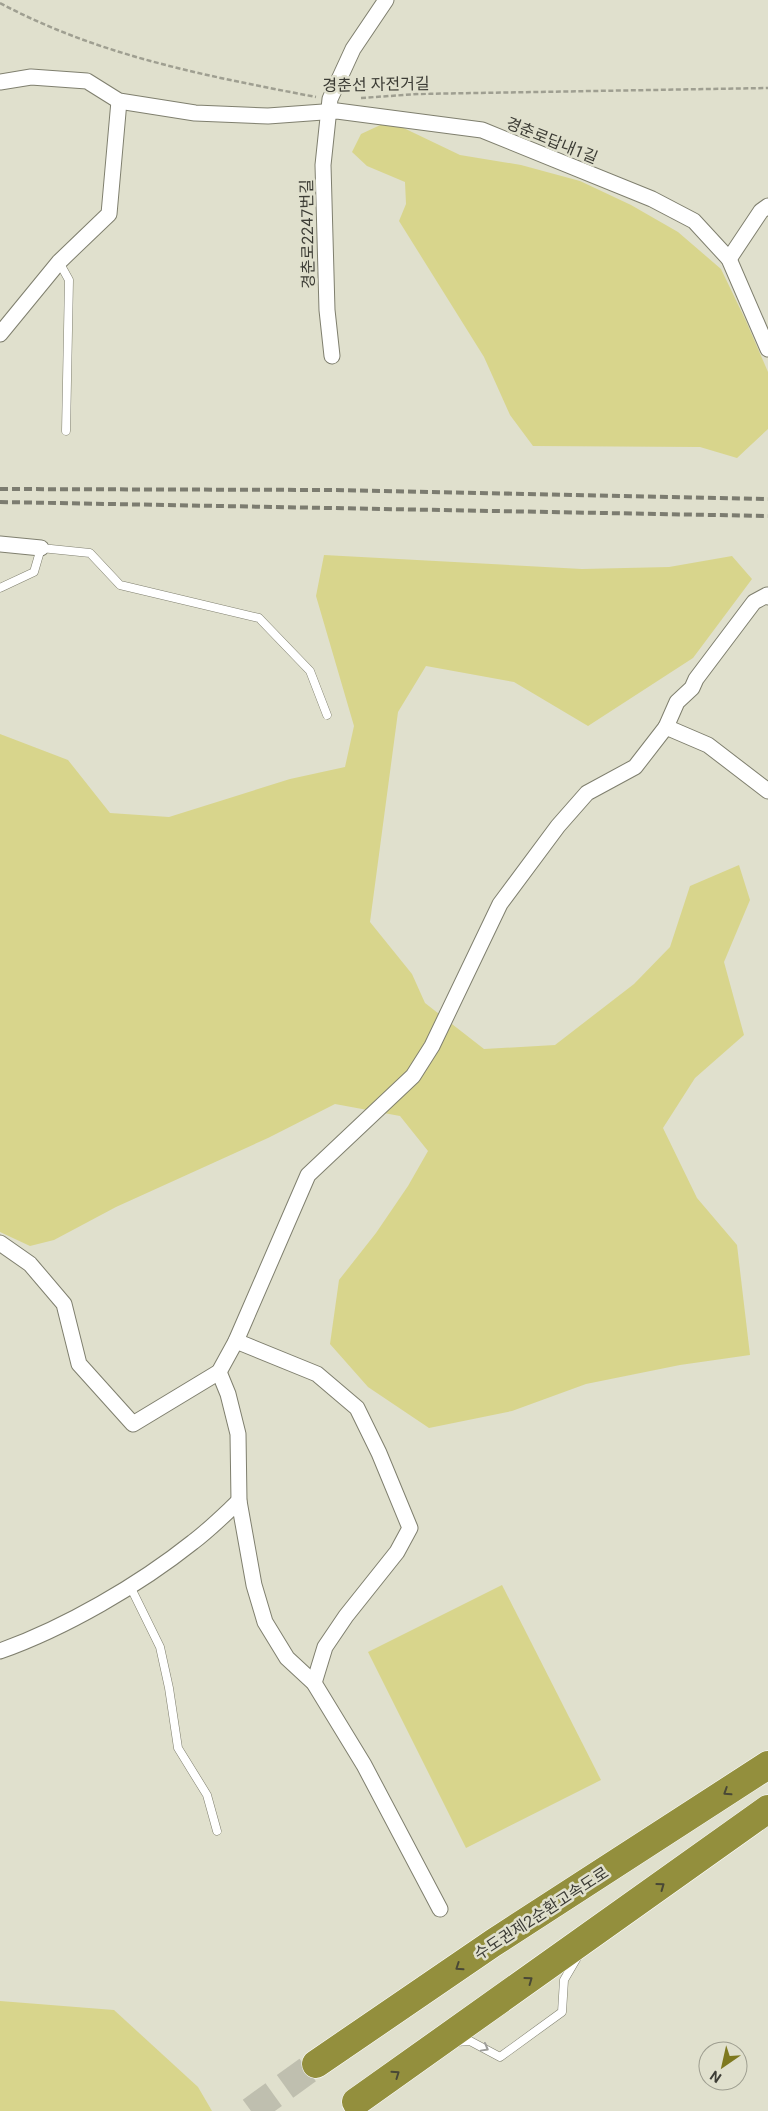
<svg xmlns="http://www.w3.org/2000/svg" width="768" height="2111" viewBox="0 0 768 2111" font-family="Roboto,'Noto Sans KR',sans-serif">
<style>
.green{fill:#d8d58c}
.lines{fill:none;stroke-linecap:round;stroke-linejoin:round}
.highway-tunnel{stroke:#bfbfaf;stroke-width:28;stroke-dasharray:28 14;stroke-linecap:butt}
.lane-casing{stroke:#7f7f6e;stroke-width:9}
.street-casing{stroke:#7f7f6e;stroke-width:17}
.highway-casing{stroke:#fff;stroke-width:29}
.path{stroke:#9f9f91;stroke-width:2.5;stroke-dasharray:5 2.5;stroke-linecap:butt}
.lane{stroke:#fff;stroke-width:8}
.street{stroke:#fff;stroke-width:15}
.highway{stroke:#938f3d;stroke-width:28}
.rail{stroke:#7c7c70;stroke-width:4;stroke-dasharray:8 4;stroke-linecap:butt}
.oneway{stroke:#494836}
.oneway2{stroke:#9e9e9a}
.labels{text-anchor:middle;stroke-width:5;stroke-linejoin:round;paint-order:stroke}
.street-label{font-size:16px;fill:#3c3c35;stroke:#e0e0cd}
</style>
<rect width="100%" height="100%" fill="#e0e0cd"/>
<g class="green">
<path d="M389 121 460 155 521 165 580 181 631 205 678 232 721 269 746 321 768 372V429L737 458 700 447 533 446 510 415 484 357 399 221 406 204 405 182 367 166 352 152 361 134Z"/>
<path d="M324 555 582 569 669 567 732 556 752 579 693 658 588 726 514 682 426 666 398 712 370 922 412 974 425 1003 484 1049 555 1045 634 984 670 947 690 886 739 865 750 900 724 962 744 1035 695 1078 663 1128 697 1198 737 1245 750 1355 680 1365 586 1384 512 1411 429 1428 368 1387 330 1344 339 1280 376 1233 408 1186 428 1151 400 1116 335 1104 268 1138 116 1207 54 1240 30 1246 0 1232V734L68 760 110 813 169 817 290 779 345 767 354 726 316 596Z"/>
<path d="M502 1585 601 1780 466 1848 368 1652Z"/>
<path d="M0 2001 114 2010 198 2087 212 2111H0Z"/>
</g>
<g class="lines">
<path class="highway-tunnel" d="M251 2111 316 2064"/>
<defs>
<g id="lane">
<path d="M59 262 69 280 66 431"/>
<path d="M0 588 34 572 41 548 90 553 120 585 259 618 310 671 327 715"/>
<path d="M130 1586 160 1647 169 1688 178 1748 207 1795 217 1831"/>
<path d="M455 2042 470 2041 500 2057 562 2012 564 1980 578 1956"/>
</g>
<g id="street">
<path d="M0 82 31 77 87 81 119 101 195 113 268 116 337 111 482 130 652 199 694 221 729 259 768 349"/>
<path d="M729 259 761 211 768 206"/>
<path d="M0 334 59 262 109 214 119 101"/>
<path d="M332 356 327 310 323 165 330 99 353 49 386 0"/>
<path d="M0 544 41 548"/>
<path d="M768 597 767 595 754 602 696 679 692 688 677 702 666 727 708 745 768 791"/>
<path d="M0 1243 30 1264 64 1304 79 1364 133 1424 219 1372 236 1341 308 1175 413 1076 432 1046 500 904 558 826 587 793 635 767 666 727"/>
<path d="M236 1341 317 1374 357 1408 379 1453 410 1528 397 1552 346 1616 325 1647 314 1683"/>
<path d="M219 1372 228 1394 238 1434 239 1501 254 1585 265 1622 287 1658 314 1683 364 1765 440 1909"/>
<path d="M0 1651C65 1628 139 1585 193 1542 209 1530 224 1515 239 1501"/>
</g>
<g id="highway">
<path d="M316 2064 493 1943 768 1765"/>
<path d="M356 2102 768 1809"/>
</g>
</defs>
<use href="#lane" class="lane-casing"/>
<use href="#street" class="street-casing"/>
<use href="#highway" class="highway-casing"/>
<g class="path">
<path d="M0 3C99 56 207 76 316 97"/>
<path d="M361 98 418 94 768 88"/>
</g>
<use href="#lane" class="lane"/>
<use href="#street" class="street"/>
<use href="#highway" class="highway"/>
<g class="rail">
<path d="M0 489 336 490 768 499"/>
<path d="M0 502 768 516"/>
</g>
</g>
<defs><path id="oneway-chevron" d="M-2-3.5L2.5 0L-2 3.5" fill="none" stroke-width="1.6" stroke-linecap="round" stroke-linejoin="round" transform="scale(1.25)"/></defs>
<g class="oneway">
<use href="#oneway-chevron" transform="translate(727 1792) rotate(147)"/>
<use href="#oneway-chevron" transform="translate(661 1886) rotate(-36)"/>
<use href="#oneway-chevron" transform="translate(459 1967) rotate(146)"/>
<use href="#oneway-chevron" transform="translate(529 1980) rotate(-36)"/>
<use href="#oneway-chevron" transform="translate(396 2074) rotate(-35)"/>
</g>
<use class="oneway2" href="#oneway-chevron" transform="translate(485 2048) rotate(29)"/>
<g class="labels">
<g class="street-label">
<text transform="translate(376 84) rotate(-1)" y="6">경춘선 자전거길</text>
<text transform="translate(552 140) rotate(22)" y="6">경춘로답내1길</text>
<text transform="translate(307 234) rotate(-91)" y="6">경춘로2247번길</text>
<text transform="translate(541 1913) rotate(-33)" y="6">수도권제2순환고속도로</text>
</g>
</g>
<g transform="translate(723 2066) rotate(214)"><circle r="24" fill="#e0e0cd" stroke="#9e9e90"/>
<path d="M0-4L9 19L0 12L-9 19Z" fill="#7e791f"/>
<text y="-8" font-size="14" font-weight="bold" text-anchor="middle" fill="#3c3c35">N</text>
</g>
</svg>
